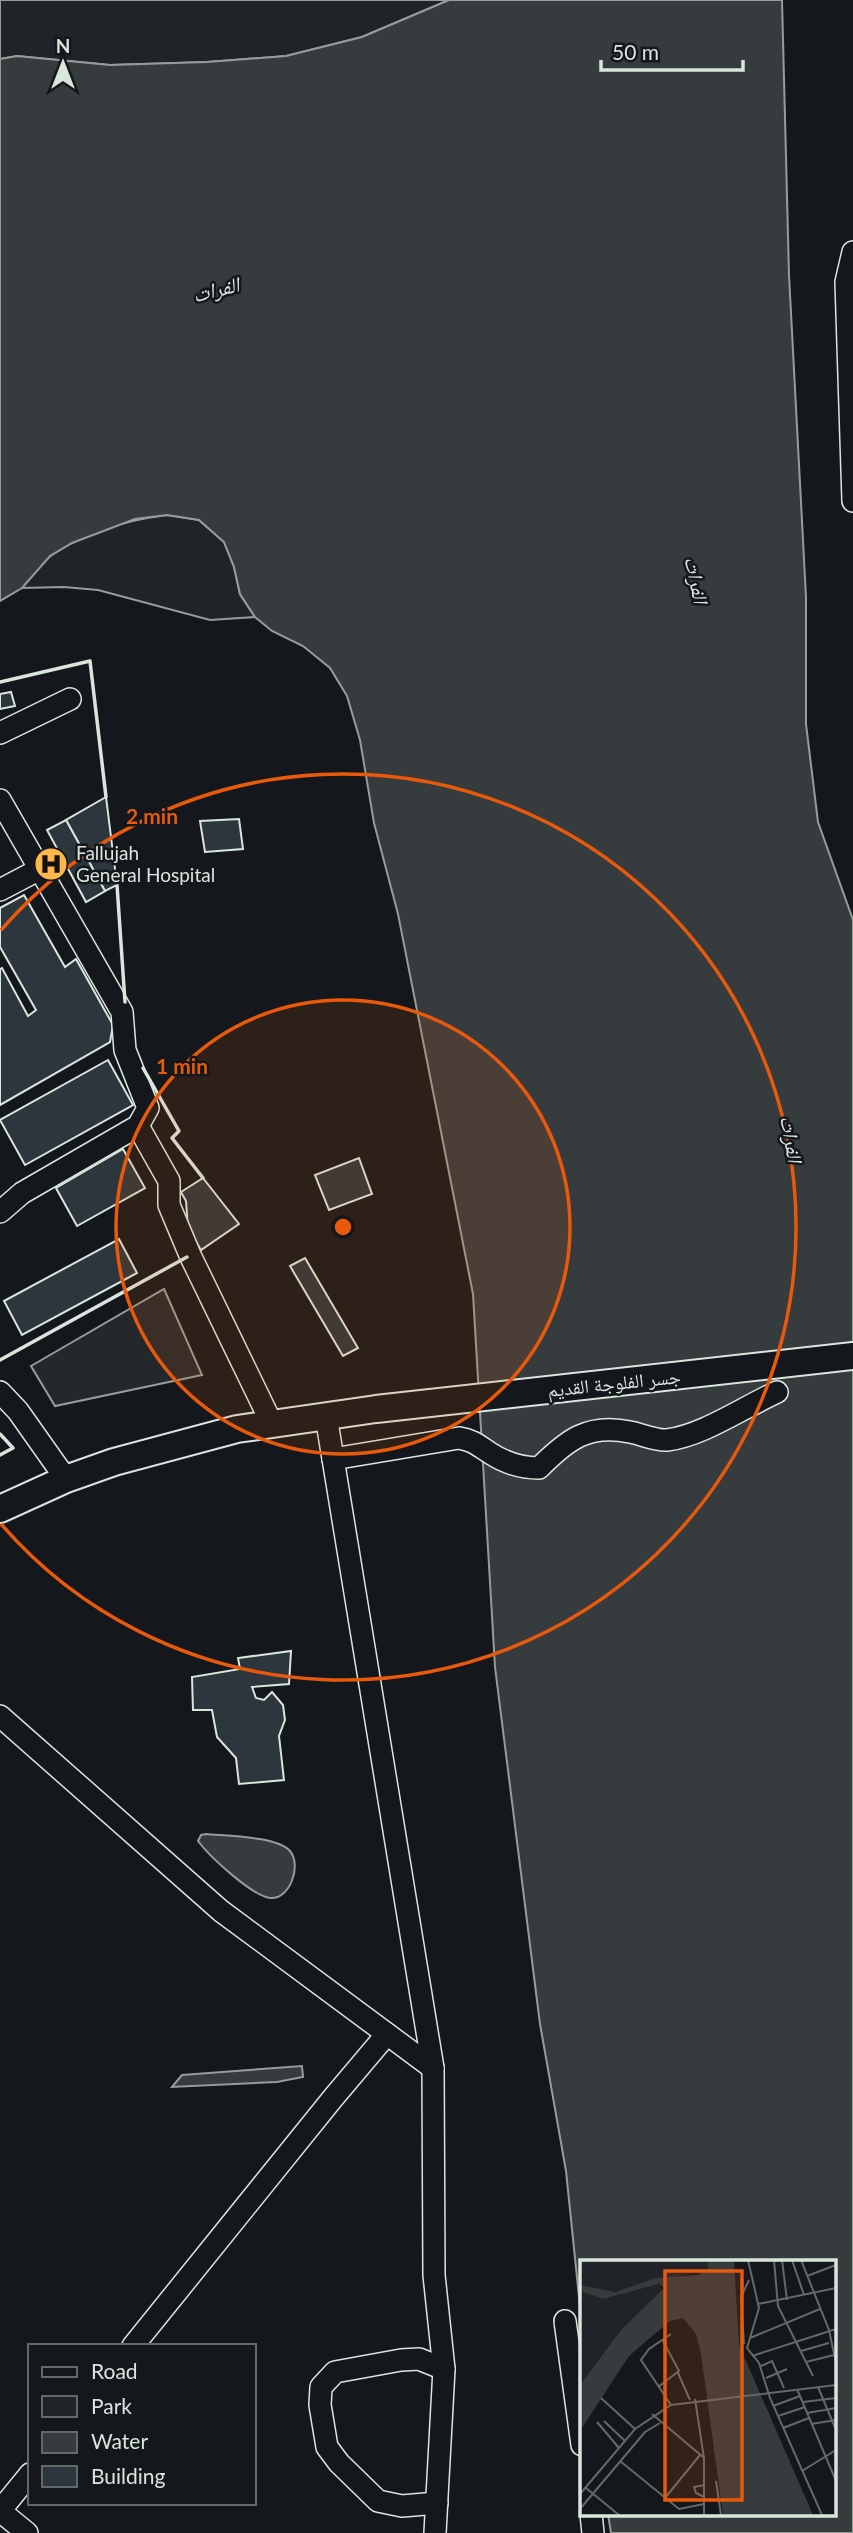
<svg xmlns="http://www.w3.org/2000/svg" width="853" height="2533" viewBox="0 0 853 2533" font-family="Lato,'Noto Naskh Arabic',sans-serif">
<style>
.green{fill:#202428;stroke:#939e99;stroke-width:2}
.parking{fill:#24282b;stroke:#939e99;stroke-width:2}
.water{fill:#363b3e;stroke:#939e99;stroke-width:2}
.building{fill:#2c363c;stroke:#d8e6dc;stroke-width:2}
.lines{fill:none;stroke-linecap:round;stroke-linejoin:round}
.minor-casing{stroke:#d8e6dc;stroke-width:24}
.major-casing{stroke:#d8e6dc;stroke-width:30}
.minor{stroke:#14181c;stroke-width:21}
.major{stroke:#14181c;stroke-width:26}
.wall{stroke:#d8e6dc;stroke-width:3.5}
.ring{fill:none;stroke:#e8590c;stroke-width:3.5}
.labels{text-anchor:middle;stroke-width:5;stroke-linejoin:round;paint-order:stroke}
.poi-label{font-size:19px;fill:#d8e6dc;stroke:#14181c;text-anchor:start}
.street-label{font-size:19px;fill:#d8e6dc;stroke:#14181c}
.water-label{font-size:21px;font-style:italic;fill:#d8e6dc;stroke:#14181c}
.inset-road{fill:none;stroke:#626a69;stroke-width:2}
.view{fill:#e8590c;fill-opacity:0.15;stroke:#e8590c;stroke-width:3.5}
.inset-edge{fill:none;stroke:#d8e6dc;stroke-width:3.5}
.centre{fill:#e8590c;stroke:#14181c;stroke-width:3.5}
.ring-label{font-size:21px;text-anchor:middle;font-weight:bold;fill:#e8590c;stroke:#14181c;stroke-width:5;stroke-linejoin:round;paint-order:stroke}
</style>
<rect width="100%" height="100%" fill="#14181c"/>
<g class="green">
<path d="M0 0H449L362 37 286 56 207 62 110 65 17 56 0 59Z"/>
<path d="M167 515 199 520 224 542 234 567 240 594 255 617 210 620 98 590 64 587 22 588C31 577 41 563 52 555 85 532 128 520 167 515Z"/>
</g>
<path class="parking" d="M164 1289 202 1375 55 1406 31 1366Z"/>
<g class="water">
<path d="M449 0H782L789 275 806 597V724L818 822 853 920V2533H611L608 2514H834V2262H582V2326L566 2171 540 2024 495 1667 473 1294 398 914 374 823 360 740 347 696 330 668 303 646 272 631 255 617 240 594 234 567 224 542 199 520 167 515 135 519 72 543 50 556 22 588 0 601V59L17 56 110 65 207 62 286 56 362 37Z"/>
<path d="M206 1834C225 1836 277 1836 290 1851 302 1865 290 1900 270 1898 251 1895 210 1857 198 1841L201 1835Z"/>
<path d="M302 2066 303 2077 277 2082 172 2087 182 2075Z"/>
</g>
<g class="building">
<path d="M11 692 15 706 0 709V694Z"/>
<path d="M106 797 117 885 105 891 66 820Z"/>
<path d="M239 819 243 849 205 852 200 821Z"/>
<path d="M66 820 105 891 86 902 47 830Z"/>
<path d="M24 895 65 967 76 959 113 1025 110 1042 0 1105V969L2 968 28 1016 36 1010 0 947V908Z"/>
<path d="M108 1060 133 1105 25 1165 0 1120Z"/>
<path d="M123 1149 145 1188 77 1226 56 1188Z"/>
<path d="M359 1158 372 1194 329 1210 315 1175Z"/>
<path d="M203 1178 239 1224 201 1250 188 1229 186 1201 181 1192Z"/>
<path d="M119 1239 137 1273 22 1335 4 1301Z"/>
<path d="M305 1258 358 1348 343 1356 290 1266Z"/>
<path d="M291 1651 289 1684 252 1687 256 1698 264 1700 272 1692 283 1705 285 1720 279 1736 284 1780 239 1784 236 1758 217 1737 212 1710H193L192 1677 240 1669 238 1658Z"/>
</g>
<g class="lines">
<defs>
<g id="minor">
<path d="M853 252 846 282 853 501"/>
<path d="M0 733 70 699"/>
<path d="M0 800 122 1012 125 1050 148 1108 138 1126 22 1193 0 1212"/>
<path d="M0 890 40 869"/>
<path d="M138 1126 169 1181V1205L190 1255 272 1424"/>
<path d="M0 1392 18 1411 66 1479"/>
<path d="M326 1416 433 2068 434 2275 444 2369 435 2533"/>
<path d="M333 1459 459 1438C473 1440 479 1446 490 1453 505 1463 521 1468 539 1468 567 1440 588 1423 630 1432 641 1434 656 1441 667 1440 702 1436 744 1407 777 1392"/>
<path d="M0 1716 221 1911 433 2068"/>
<path d="M565 2321 582 2445"/>
<path d="M133 2346 333 2098 387 2034"/>
<path d="M437 2503 402 2506 378 2501 339 2463 327 2447 320 2405 321 2387 335 2372 401 2360 419 2359 444 2369"/>
<path d="M0 2511 30 2474"/>
<path d="M0 2511 27 2533"/>
<path d="M591 2514 593 2533"/>
</g>
<path id="major" d="M0 1509 66 1479 114 1462 237 1429 376 1409 853 1356"/>
</defs>
<use href="#minor" class="minor-casing"/>
<use href="#major" class="major-casing"/>
<use href="#minor" class="minor"/>
<use href="#major" class="major"/>
<g class="wall">
<path d="M0 682 90 661 106 797"/>
<path d="M117 885 125 1002"/>
<path d="M143 1068 179 1131 172 1138 203 1178"/>
<path d="M0 1360 187 1257"/>
<path d="M0 1434 13 1448 0 1455"/>
</g>
</g>
<circle cx="343" cy="1227" r="227" fill="#e8590c" fill-opacity=".12"/>
<g class="ring">
<circle cx="343" cy="1227" r="227"/>
<path d="M1 930A453 453 0 1 1 1 1524"/>
</g>
<defs>
<symbol id="hospital-disc" viewBox="-11 -11 22 22"><circle r="9.5" fill="#ffb74d" stroke="#14181c"/><path d="M-5-5h3v3.5h4V-5h3V5h-3V1.5h-4V5h-3Z" fill="#111"/></symbol>
</defs>
<g fill-rule="evenodd">
<use href="#hospital-disc" x="32" y="845" width="38" height="38"/>
</g>
<g class="labels">
<g class="poi-label">
<text x="76" y="860">Fallujah<tspan x="76" dy="22">General Hospital</tspan></text>
</g>
<g class="street-label">
<text transform="translate(614 1383) rotate(-6)" y="7">جسر الفلوجة القديم</text>
</g>
<g class="water-label">
<text transform="translate(216 290) rotate(-14)" y="7">الفرات</text>
<text transform="translate(696 580) rotate(78)" y="7">الفرات</text>
<text transform="translate(791 1139) rotate(80)" y="7">الفرات</text>
</g>
</g>
<g transform="translate(580 2260)">
<rect width="256" height="256" fill="#14181c"/>
<path d="M0 0H127L128 9 27 33 0 25ZM79 24 83 30 41 70 0 125V30L23 39Z" fill="#202428"/>
<path d="M127 0H154L159 85 233 255H143L121 94 116 74 103 58 90 61 49 96 0 171V125L41 70 84 28 79 24 23 39 3 32 0 25 35 32 76 18 118 15 128 10Z" fill="#363b3e"/>
<path class="inset-road" d="M168 0 179 48 167 88 179 103 190 138 242 255M194 0 198 46 233 116M202 0 207 40M212 0 224 35M221 0 249 70 256 103M227 16 256 5M178 44 256 28M170 78 240 49M164 84 161 37 169 20M221 91 249 83M172 96 256 69M226 102 254 95M181 106 192 101 204 128M98 113 110 140M186 118 207 109M78 127 99 111 82 79M238 127 256 170M217 129 256 221M21 138 55 169M115 139 124 198V255M223 142 256 138M91 145 61 100 69 89 91 74M193 146 220 136M227 153 256 148M72 154 123 197M198 156 225 147M24 161 45 181M17 162 39 188M231 164 256 160M203 168 229 158M40 201 99 249 124 244M222 211 256 190M136 221 141 255M6 228 39 255M0 234 55 169 91 145 256 125M124 237 116 233 114 227 125 225M85 238 120 195M0 249 65 172 80 163"/>
<path class="view" d="M85 11H162V240H85Z"/>
<rect width="256" height="256" class="inset-edge"/>
</g>
<circle cx="343" cy="1227" r="10" class="centre"/>
<g class="ring-label">
<text x="152" y="824">2 min</text>
<text x="182" y="1074">1 min</text>
</g>
<rect x="28" y="2344" width="228" height="161" fill="#14181c" stroke="#626a69" stroke-width="2"/>
<rect x="42" y="2367" width="35" height="10" fill="#14181c" stroke="#626a69" stroke-width="2"/>
<text x="91" y="2379" font-size="21" fill="#d8e6dc">Road</text>
<rect x="42" y="2396" width="35" height="21" fill="#202428" stroke="#626a69" stroke-width="2"/>
<text x="91" y="2414" font-size="21" fill="#d8e6dc">Park</text>
<rect x="42" y="2432" width="35" height="21" fill="#363b3e" stroke="#626a69" stroke-width="2"/>
<text x="91" y="2449" font-size="21" fill="#d8e6dc">Water</text>
<rect x="42" y="2466" width="35" height="21" fill="#2c363c" stroke="#626a69" stroke-width="2"/>
<text x="91" y="2484" font-size="21" fill="#d8e6dc">Building</text>
<g transform="translate(63 63)" stroke="#14181c" stroke-width="5" paint-order="stroke">
<path d="M0-5L12 26L0 18L-12 26Z" fill="#d8e6dc"/>
<text y="-10" font-size="19" font-weight="bold" text-anchor="middle" fill="#d8e6dc">N</text>
</g>
<path d="M601 60v10h142v-10" fill="none" stroke="#d8e6dc" stroke-width="3.5"/>
<text x="612" y="60" font-size="21" fill="#d8e6dc" stroke="#14181c" stroke-width="5" paint-order="stroke">50 m</text>
</svg>
